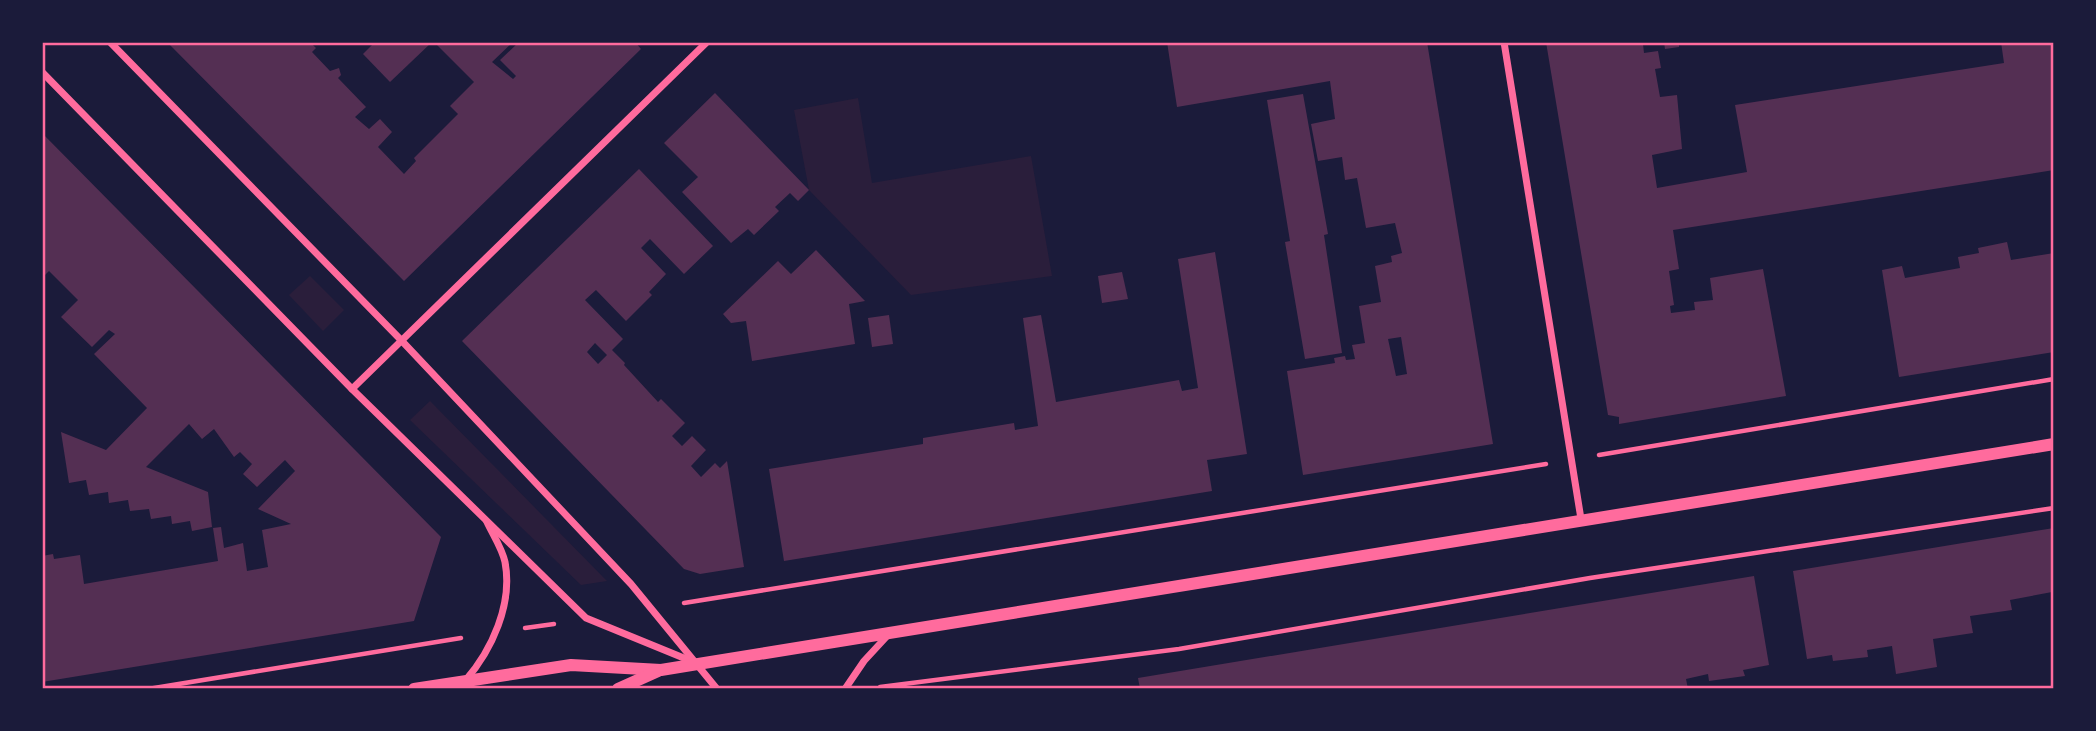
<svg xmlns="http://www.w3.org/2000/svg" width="2096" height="731" viewBox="0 0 2096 731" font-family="Inter,sans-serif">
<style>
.green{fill:#2a1e3b}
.building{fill:#542f53;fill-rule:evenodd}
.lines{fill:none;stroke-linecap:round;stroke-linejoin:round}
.path{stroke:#ff6b9d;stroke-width:4.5}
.minor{stroke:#ff6b9d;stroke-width:7}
.tertiary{stroke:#ff6b9d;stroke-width:12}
.neatline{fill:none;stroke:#ff6b9d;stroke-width:2.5}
</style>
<rect width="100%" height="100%" fill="#1b1b3a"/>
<g class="green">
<path d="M858 98 872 183 1031 156 1052 276 911 295 809 190 794 110Z"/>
<path d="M310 276 344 310 323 331 289 295Z"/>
<path d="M430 401 607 581 581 585 410 420Z"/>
</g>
<g class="building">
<path d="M167 42H310L316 48 312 52 330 71 339 68 341 75 338 78 366 107 355 117 369 129 380 119 392 132 378 147 404 174 416 161 414 158 458 114 450 106 474 82 434 42H513L492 62 513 79 516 76 500 60 519 42H635L641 49 404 281Z"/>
<path d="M375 42H432L390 82 363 54Z"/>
<path d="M1167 42H1427L1493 444 1303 475 1287 371 1335 363 1334 358 1345 356 1346 360 1355 359 1352 345 1365 343 1359 306 1381 302 1375 266 1392 262 1391 256 1402 253 1395 223 1366 228 1357 178 1345 180 1342 157 1318 161 1311 124 1335 119 1330 81 1177 107ZM1401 337 1407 374 1396 376 1388 339Z"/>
<path d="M1546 42H1639L1643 44 1644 53 1658 51 1661 68 1655 69 1660 97 1677 95 1682 149 1652 155 1657 188 1747 172 1735 105 2004 63 2001 42H2051L2054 50V170L1673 230 1679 269 1669 271 1674 305 1670 306 1671 313 1695 310 1694 302 1713 300 1710 278 1763 269 1786 396 1619 424V417L1608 415Z"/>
<path d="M1664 42H1679V47L1665 49Z"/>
<path d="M715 93 809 190 798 201 790 193 775 207 779 211 754 235 748 229 731 243 682 192 698 177 664 143Z"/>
<path d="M1303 94 1328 234 1324 235 1342 353 1305 359 1285 242 1290 241 1267 100Z"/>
<path d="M42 133 441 537 414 621 42 682V556L53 554 54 559 80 555 84 584 218 561 213 528 221 527 224 548 243 543 247 571 268 567 262 530 291 524 258 509 295 471 285 460 257 487 243 474 252 464 240 452 234 457 214 429 202 439 189 424 146 467 208 492 212 527 192 531 190 521 172 524 171 516 151 519 149 509 130 511 128 500 109 503 108 492 89 495 86 480 69 483 61 432 106 450 147 408 94 354 115 334 109 330 92 347 61 317 78 300 49 271 45 275 42 272Z"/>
<path d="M639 169 713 246 684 274 650 239 641 248 666 274 649 292 652 295 626 321 596 290 585 300 623 339 612 350 625 363 624 365 658 402 661 399 685 423 672 436 682 446 692 436 706 450 691 466 701 477 715 463 720 468 727 461 744 567 700 574 684 569 462 341ZM595 343 607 355 598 364 587 352Z"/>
<path d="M2007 242 2011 260 2054 253V352L1899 377 1882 270 1902 266 1905 278 1960 268 1958 257 1979 253 1978 248Z"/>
<path d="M816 250 865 301 849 304 855 344 752 361 746 321 731 323 723 314 778 261 791 274Z"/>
<path d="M1215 252 1247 454 1207 460 1212 491 784 561 769 469 923 444V438L1014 423 1015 430 1038 426 1023 318 1041 315 1056 402 1179 380 1182 391 1198 388 1178 259Z"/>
<path d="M1122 272 1128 299 1102 303 1098 276Z"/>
<path d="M889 315 893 344 872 347 868 318Z"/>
<path d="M2054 528V598L2052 592 2010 600 2012 610 1970 616 1973 633 1933 639 1937 667 1896 674 1892 646 1867 650 1868 657 1833 661 1832 655 1807 659 1793 571Z"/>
<path d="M1754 576 1769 665 1743 670 1745 676 1709 681 1708 674 1686 679 1688 689H1140L1138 678Z"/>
</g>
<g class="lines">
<g class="path">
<path d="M1599 455 2054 379"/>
<path d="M684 603 1546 464"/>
<path d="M525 628 554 624"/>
<path d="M880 687 1179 649 1590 578 2054 508"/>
<path d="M148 689 461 638"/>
</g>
<g class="minor">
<path d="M110 42 401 340 631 584 717 689"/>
<path d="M1504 42 1581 519"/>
<path d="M42 72 352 389 586 618 696 663"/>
<path d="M352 389 707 42"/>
<path d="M465 681C492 650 513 604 505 562 502 548 493 535 487 522"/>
<path d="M845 689 864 661 888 635"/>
</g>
<g class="tertiary">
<path d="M414 689 571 665 661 670 2054 444"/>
<path d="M618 689 658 671"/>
</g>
</g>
<rect width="2096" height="731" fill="none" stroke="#1b1b3a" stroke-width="88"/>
<rect x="44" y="44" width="2008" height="643" class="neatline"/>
</svg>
